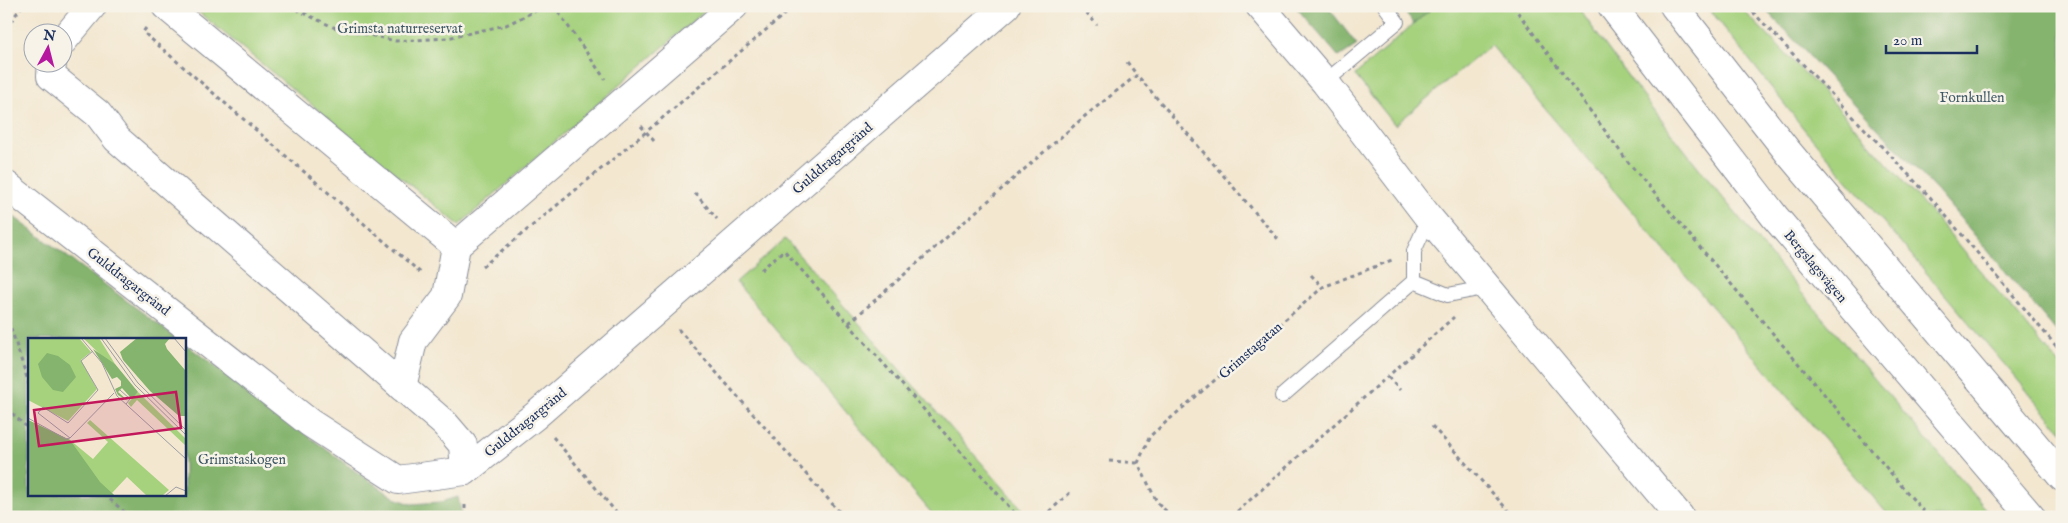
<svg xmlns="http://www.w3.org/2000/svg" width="2068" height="523" viewBox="0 0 2068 523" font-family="'IM FELL English',serif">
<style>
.green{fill:#a6d27e;stroke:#60806e}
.forest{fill:#84b46d;stroke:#507266}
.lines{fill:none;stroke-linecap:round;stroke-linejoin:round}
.service-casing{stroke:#878b97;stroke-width:16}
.minor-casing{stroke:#878b97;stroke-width:30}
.secondary-casing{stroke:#878b97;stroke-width:30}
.path{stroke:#878b97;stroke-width:3;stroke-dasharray:4 4;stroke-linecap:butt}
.service{stroke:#fff;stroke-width:14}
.minor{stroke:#fff;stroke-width:28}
.secondary{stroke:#fff;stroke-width:28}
.labels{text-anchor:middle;stroke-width:5;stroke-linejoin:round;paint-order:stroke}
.park-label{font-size:14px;fill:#3e5866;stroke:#f7f3e8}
.street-label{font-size:14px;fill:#1b2f5e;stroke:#f7f3e8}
.inset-road{fill:none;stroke:#9d9da2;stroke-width:1}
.view{fill:#c2185b;fill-opacity:0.15;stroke:#c2185b;stroke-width:2.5}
.inset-edge{fill:none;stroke:#1b2f5e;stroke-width:2.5}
</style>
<rect width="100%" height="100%" fill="#f7f3e8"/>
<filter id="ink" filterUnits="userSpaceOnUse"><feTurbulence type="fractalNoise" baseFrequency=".02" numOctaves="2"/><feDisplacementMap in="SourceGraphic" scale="10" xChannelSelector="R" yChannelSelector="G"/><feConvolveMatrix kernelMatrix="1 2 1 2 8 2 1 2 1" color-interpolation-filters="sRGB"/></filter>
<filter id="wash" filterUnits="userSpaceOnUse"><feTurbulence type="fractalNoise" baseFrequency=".0096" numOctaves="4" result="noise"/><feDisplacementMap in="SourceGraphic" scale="20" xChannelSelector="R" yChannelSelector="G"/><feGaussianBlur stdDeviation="1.12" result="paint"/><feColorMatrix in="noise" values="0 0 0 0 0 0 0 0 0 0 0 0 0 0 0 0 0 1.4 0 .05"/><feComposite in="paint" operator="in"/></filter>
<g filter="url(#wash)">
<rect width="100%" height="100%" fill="#f3e7d0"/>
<g class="green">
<path d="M191 6H710L459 225Z"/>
<path d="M1434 6H1577C1703 185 1851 350 1993 517H1890L1491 45 1395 125 1355 75Z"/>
<path d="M1707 6H1739L1830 99 1926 207 2062 367V432L1804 129Z"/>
<path d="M785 239 1029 517H935L736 282Z"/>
</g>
<g class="forest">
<path d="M1295 6H1327L1357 45 1339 57Z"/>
<path d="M1408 6H1434L1414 24 1403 10Z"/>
<path d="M1762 6H2062V338L1938 192Z"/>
<path d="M6 211 178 339H29V494H184V343L355 471 395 498 411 504 441 502 458 497 462 517H6Z"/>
</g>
</g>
<g filter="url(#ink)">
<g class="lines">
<defs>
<g id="service">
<path d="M1325 82 1397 22 1385 6"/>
<path d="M1429 218 1414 251V281L1448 295 1489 287"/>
<path d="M1282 396 1414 281"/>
</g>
<g id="minor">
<path d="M166 6 456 246 734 6"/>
<path d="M1260 6 1325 82 1429 218 1680 517"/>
<path d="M62 42 92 6"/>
<path d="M52 62 51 76 98 114 117 139 445 424 463 445 465 471"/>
<path d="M6 185 310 423 398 480 465 471 535 416 1006 6"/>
<path d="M402 387 413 341 447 296 456 246"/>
</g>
<g id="secondary">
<path d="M1612 6 1775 217 2031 517"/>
<path d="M1674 6 1788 152 2062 477"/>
</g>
</defs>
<use href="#service" class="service-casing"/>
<use href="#minor" class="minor-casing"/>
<use href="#secondary" class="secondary-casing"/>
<g class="path">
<path d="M289 6 333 27 396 41 447 38 506 25 545 6"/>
<path d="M554 6 605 79"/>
<path d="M1081 6 1097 25"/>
<path d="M1513 6 1628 162 1928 517"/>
<path d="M1747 6 1930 197 2062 353"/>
<path d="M6 28 22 6"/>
<path d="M146 28 143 32 422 274"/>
<path d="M1127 62 1137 75"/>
<path d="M641 126 654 141"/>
<path d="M695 193 717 219"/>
<path d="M482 267 646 132 794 6"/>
<path d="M761 270 784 250 1018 517"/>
<path d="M1311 275 1323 287"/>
<path d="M6 313 29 384"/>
<path d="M849 323 1085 116 1137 75 1278 239"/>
<path d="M678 329 844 517"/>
<path d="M1388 377 1400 390"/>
<path d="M6 408 29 429"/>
<path d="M1432 426 1514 517"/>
<path d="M553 437 620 517"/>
<path d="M1109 461 1138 463"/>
<path d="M104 494 130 517"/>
<path d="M129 516 144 517"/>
<path d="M457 517 465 516"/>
<path d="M465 517V501"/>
<path d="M1043 517 1072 491"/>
<path d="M1172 517 1157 502 1138 463 1150 436 1323 287 1392 260"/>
<path d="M1231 517 1454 317"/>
</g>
<use href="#service" class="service"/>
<use href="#minor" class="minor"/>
<use href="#secondary" class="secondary"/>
</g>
</g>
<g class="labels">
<g class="park-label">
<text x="400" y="33">Grimsta naturreservat</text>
<text x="1972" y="102">Fornkullen</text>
<text x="242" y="464">Grimstaskogen</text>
</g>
<g class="street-label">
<text transform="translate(832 158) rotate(-41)" y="5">Gulddragargränd</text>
<text transform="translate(1816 266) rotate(50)" y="5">Bergslagsvägen</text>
<text transform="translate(129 281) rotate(38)" y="5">Gulddragargränd</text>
<text transform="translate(1250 350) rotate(-41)" y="5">Grimstagatan</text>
<text transform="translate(525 422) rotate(-39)" y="5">Gulddragargränd</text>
</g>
</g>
<g transform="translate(28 338)">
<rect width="158" height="158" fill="#f3e7d0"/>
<path d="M0 0H51L63 14 53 22 69 51 40 83 0 62ZM55 0H71L87 26 77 21ZM110 54 157 100V107L109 62 103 69 100 65ZM0 82 42 102 65 121 80 104 59 85 62 82 141 152 135 157H118L99 139 84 155 86 157 0 158Z" fill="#a6d27e"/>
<path d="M109 0H142L137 6 139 11 157 32V78H151L122 53 95 22 92 14ZM65 11 87 26 110 54 104 61 94 50 90 54 100 63 90 57 87 51 93 48V43L89 39 84 41ZM19 15 30 18 42 27 48 39 35 54 25 52 14 39 10 26ZM0 82 42 102 72 144 86 157H0Z" fill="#84b46d"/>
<path class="inset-road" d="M53 0 74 25 89 58 158 121M73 0 107 47 158 97M77 0 110 45 158 92M146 0 158 14M92 52 102 61 98 66M0 80 38 101 42 100 86 55M42 100 10 75 15 69 40 85 70 52 53 23 65 13M137 158 148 149 158 153"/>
<path class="view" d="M148 54 153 90 11 108 6 72Z"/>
<rect width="158" height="158" class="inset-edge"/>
</g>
<rect width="2068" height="523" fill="none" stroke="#f7f3e8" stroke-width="25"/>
<g transform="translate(48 48) rotate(7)"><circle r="24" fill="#f7f3e8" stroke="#9fa5b1"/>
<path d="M0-4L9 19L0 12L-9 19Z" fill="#b5179e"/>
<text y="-8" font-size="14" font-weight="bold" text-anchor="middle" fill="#1b2f5e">N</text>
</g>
<path d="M1886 45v8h91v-8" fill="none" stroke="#1b2f5e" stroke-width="2.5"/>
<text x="1893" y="45" font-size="15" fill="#1b2f5e" stroke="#f7f3e8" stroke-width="4" paint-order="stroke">20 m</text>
</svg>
